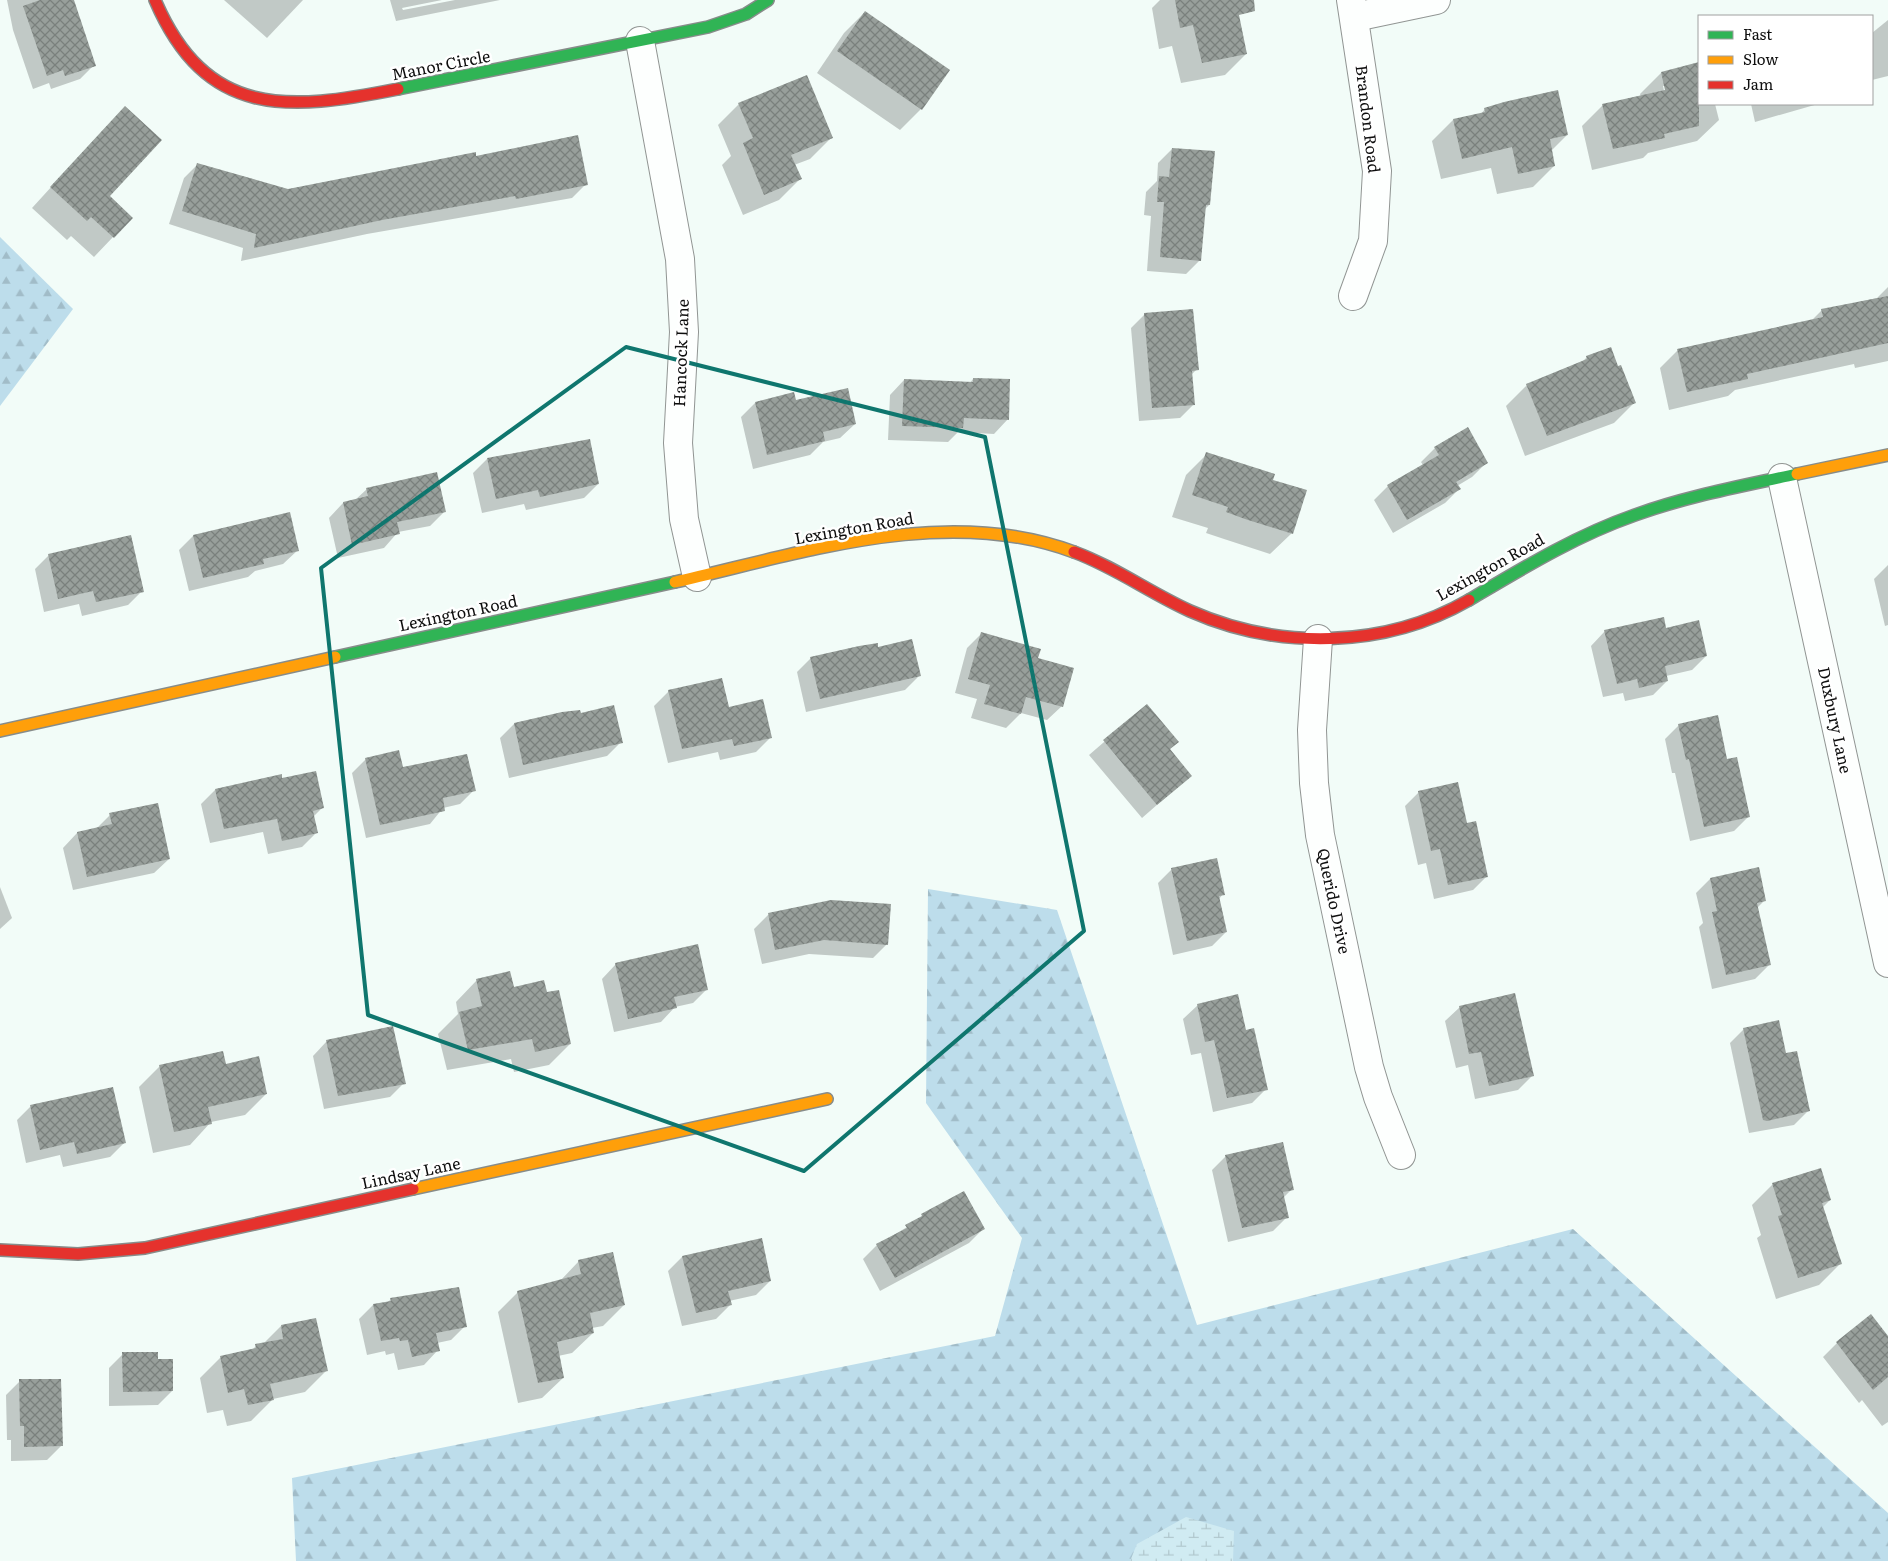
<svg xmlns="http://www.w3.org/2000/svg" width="1888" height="1561" viewBox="0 0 1888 1561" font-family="Literata,serif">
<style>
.forest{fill:url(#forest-firs)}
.wetland{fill:url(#wetland-marsh)}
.shadow{fill:#0003;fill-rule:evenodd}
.building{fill:url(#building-cross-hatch)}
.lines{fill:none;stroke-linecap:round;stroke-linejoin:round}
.street-casing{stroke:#919593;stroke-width:30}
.fast-casing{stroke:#878c8a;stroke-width:14}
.slow-casing{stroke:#878c8a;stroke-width:14}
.jam-casing{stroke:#878c8a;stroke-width:14}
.street{stroke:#fdfffe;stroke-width:28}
.fast{stroke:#30b455;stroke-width:11}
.slow{stroke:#ff9f0a;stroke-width:11}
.jam{stroke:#e5322d;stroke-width:11}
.marked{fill:none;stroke:#0f766e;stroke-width:4;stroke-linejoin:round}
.labels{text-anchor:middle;stroke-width:5;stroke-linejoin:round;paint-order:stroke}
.street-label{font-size:16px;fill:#0e0e0e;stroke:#fff}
</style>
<defs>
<pattern id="forest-firs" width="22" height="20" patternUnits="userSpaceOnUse" patternTransform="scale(1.25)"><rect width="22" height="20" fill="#bdddeb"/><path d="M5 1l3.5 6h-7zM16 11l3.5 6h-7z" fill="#a1bcc8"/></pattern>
<pattern id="wetland-marsh" width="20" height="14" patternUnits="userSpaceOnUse" patternTransform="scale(1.25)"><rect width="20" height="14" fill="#d0ebf2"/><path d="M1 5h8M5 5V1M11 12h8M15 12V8" fill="none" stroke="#b1c8ce"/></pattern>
<pattern id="building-cross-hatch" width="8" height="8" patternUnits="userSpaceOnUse" patternTransform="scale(1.25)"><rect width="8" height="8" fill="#989f9b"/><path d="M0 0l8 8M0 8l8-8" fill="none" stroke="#7a807d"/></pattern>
</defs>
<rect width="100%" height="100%" fill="#f2fcf8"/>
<g class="forest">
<path d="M0 237 73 309 0 406Z"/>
<path d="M928 889 1057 910 1197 1325 1573 1229 1888 1513V1561H296L292 1478 995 1336 1022 1238 926 1103Z"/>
</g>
<path class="wetland" d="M1186 1517 1234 1531 1233 1561H1130L1137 1544Z"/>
<g class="shadow">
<path d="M7 0H72L94 65 80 79 51 89 49 83 33 89 13 30Z"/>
<path d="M224 0H303L267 38Z"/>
<path d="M390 0H442L402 8 403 10 455 0H500L396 21Z"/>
<path d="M1160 0H1233L1246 54 1225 75 1181 83 1172 46 1159 49 1152 8Z"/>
<path d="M865 12 948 70 921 109 900 130 817 73 844 33Z"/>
<path d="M1888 20V76L1872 80V33Z"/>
<path d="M1699 63V104H1715L1719 120 1697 141 1648 153 1643 158 1592 170 1582 126 1603 105 1641 97 1640 94 1661 73ZM1663 86H1665V96Z"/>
<path d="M739 104 832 137 810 159 794 165 800 179 779 200 743 215 722 165 731 156 718 125Z"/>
<path d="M1751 104H1818L1755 122Z"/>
<path d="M1485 109 1567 135 1551 151 1554 166 1533 187 1497 194 1491 168 1441 179 1432 141 1453 120 1481 114Z"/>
<path d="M106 127 108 196 113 237 94 257 71 236 67 240 32 208Z"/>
<path d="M1172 149 1209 205 1204 210 1200 260 1186 274 1147 271 1151 216 1144 215 1146 192 1157 181 1158 163Z"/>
<path d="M475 157 586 184 572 198 367 234 241 261 243 248 169 224 184 178 198 164 288 191Z"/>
<path d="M1888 287V361L1855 368 1854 364 1735 390 1728 396 1669 410 1660 368 1678 350 1811 321 1822 310 1877 298Z"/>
<path d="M1145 314 1197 369 1191 375 1194 404 1180 418 1139 421 1131 328Z"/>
<path d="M1587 357 1618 368 1635 402 1614 423 1525 456 1506 406 1527 385 1581 363Z"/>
<path d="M973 379 1008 419 994 434 958 432 948 442 888 440 890 395 904 380 970 383Z"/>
<path d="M795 402 855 424 840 438 823 442 810 455 753 469 741 417 755 403Z"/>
<path d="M1435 448 1486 463 1472 477 1457 486 1459 489 1445 503 1393 533 1374 500 1388 486 1423 465 1421 462Z"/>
<path d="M1207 454 1272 481 1292 533 1270 554 1224 539 1206 533 1208 528 1172 517 1186 475Z"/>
<path d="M487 459 598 484 584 498 526 510 524 504 482 513 473 473Z"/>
<path d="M367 489 444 512 430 526 398 532 384 548 338 558 329 518 343 503 354 501Z"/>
<path d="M193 536 298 550 283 564 255 571 248 577 189 591 179 550Z"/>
<path d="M49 555 142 591 128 605 82 616 79 604 44 612 35 569Z"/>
<path d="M1888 565V625L1885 626 1874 579Z"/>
<path d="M1665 629 1706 656 1692 670 1666 676 1667 681 1653 695 1625 701 1623 693 1603 697 1591 646 1605 631Z"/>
<path d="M982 633 1036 659 1062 706 1047 720 1021 713 1006 728 971 718 977 699 955 693 967 648Z"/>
<path d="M877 648 919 676 905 690 806 712 797 672 811 658Z"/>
<path d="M669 691 728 708 770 738 756 752 720 760 718 752 668 763 654 706Z"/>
<path d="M1147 705 1169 750 1190 776 1142 818 1089 755Z"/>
<path d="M579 712 580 714 621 742 607 756 509 778 500 738 514 724Z"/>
<path d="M1679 725 1726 760 1748 817 1734 831 1690 841 1675 773H1672L1665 739Z"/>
<path d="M366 759 402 769 474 790 460 804 443 808 430 824 366 838 352 773Z"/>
<path d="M281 779 322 808 313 817 317 832 302 847 268 854 263 832 210 843 201 804 215 790Z"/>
<path d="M1419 792 1466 824 1487 876 1473 890 1434 899 1426 863 1418 865 1405 806Z"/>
<path d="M110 815 169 859 154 873 73 890 63 848 77 833 96 829Z"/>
<path d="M1172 869 1223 894 1219 899 1226 932 1212 946 1173 955 1158 883Z"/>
<path d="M1710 879 1765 900 1757 908 1769 965 1755 979 1712 989 1699 927 1703 923 1696 893Z"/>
<path d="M0 887 12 918 0 929Z"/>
<path d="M831 901 887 944 873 958 809 954 762 964 754 929 768 915Z"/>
<path d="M616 964 707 989 693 1003 675 1007 661 1022 614 1032 602 979Z"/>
<path d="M477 980 546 994 570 1044 549 1065 514 1072 511 1059 447 1070 438 1034 458 1014 456 1002Z"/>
<path d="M1198 1005 1245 1032 1266 1089 1252 1103 1213 1112 1201 1053 1191 1055 1183 1019Z"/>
<path d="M1460 1007 1532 1076 1518 1090 1475 1099 1468 1065 1456 1068 1445 1021Z"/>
<path d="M1744 1029 1785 1054 1808 1111 1794 1125 1749 1133 1730 1043Z"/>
<path d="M327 1041 404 1083 390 1097 324 1109 313 1056Z"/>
<path d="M225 1065 266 1094 245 1115 211 1122 190 1145 153 1153 139 1087 160 1066Z"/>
<path d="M31 1106 124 1143 110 1157 63 1167 60 1155 26 1163 17 1120Z"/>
<path d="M1226 1156 1292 1189 1283 1198 1287 1217 1273 1231 1228 1242 1212 1170Z"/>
<path d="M1773 1184 1830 1200 1823 1207 1840 1264 1819 1285 1776 1299 1757 1238 1761 1235 1752 1205Z"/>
<path d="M964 1193 983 1229 969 1243 880 1291 863 1259 877 1245Z"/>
<path d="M682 1257 770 1281 756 1295 729 1301 730 1305 716 1319 682 1326 668 1271Z"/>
<path d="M579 1261 624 1305 603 1326 592 1328 593 1333 572 1353 558 1356 563 1378 542 1398 518 1403 498 1312 518 1292 560 1281Z"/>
<path d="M391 1299 465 1326 451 1340 437 1343 438 1350 424 1365 398 1370 394 1353 386 1355 385 1351 367 1355 359 1319 373 1305 387 1303Z"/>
<path d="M315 1319 326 1371 305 1392 273 1399 251 1421 227 1426 223 1410 207 1413 200 1378 221 1357 251 1351 256 1346 263 1344 281 1326Z"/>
<path d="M1888 1338V1422L1882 1426 1862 1400 1859 1403 1823 1357 1837 1343Z"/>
<path d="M123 1354 172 1391 158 1405 109 1406V1368Z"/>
<path d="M20 1381 62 1445 47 1460 11 1461V1440H7L6 1395Z"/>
</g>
<g class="building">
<path d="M40 0H74L96 66 65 76 63 70 47 76 23 6Z"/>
<path d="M1175 0H1254L1255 11 1239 15 1247 54 1202 63 1193 25 1180 28Z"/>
<path d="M865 11 950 70 922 110 837 51Z"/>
<path d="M1699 62V126L1664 134 1665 138 1613 149 1602 104 1665 90 1661 72Z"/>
<path d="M807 75 833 138 791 155 802 179 764 195 743 143 753 138 738 103Z"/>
<path d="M1558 90 1568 135 1550 139 1555 166 1518 174 1512 147 1462 159 1453 119 1485 112 1484 108 1504 102Z"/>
<path d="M125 106 162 140 110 196 133 218 114 238 91 217 87 221 50 187Z"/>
<path d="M578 135 588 185 516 199 515 196 382 220 254 248 256 234 182 211 197 163 288 189 476 152V156Z"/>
<path d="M1172 148 1215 151 1210 205H1206L1201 261 1160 257 1164 202H1157L1159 176 1169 177Z"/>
<path d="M1888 296V343L1747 374 1748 379 1687 392 1677 349 1823 317 1821 309Z"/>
<path d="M1193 309 1199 370 1192 371 1195 405 1152 408 1144 313Z"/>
<path d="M1611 347 1618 366 1621 365 1636 403 1547 436 1526 384 1587 359 1586 356Z"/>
<path d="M973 378 1010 379 1009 420 964 418 963 428 902 426 904 379 973 382Z"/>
<path d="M848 388 856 424 823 432 825 441 767 455 755 402 794 392 796 400Z"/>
<path d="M1468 427 1488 463 1456 482 1461 489 1407 520 1387 485 1439 455 1434 447Z"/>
<path d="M590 439 599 484 540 497 538 490 496 499 487 458Z"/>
<path d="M1206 452 1275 474 1273 480 1307 490 1293 534 1245 519 1226 512 1228 507 1192 495Z"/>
<path d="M437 472 446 512 397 522 400 534 352 545 343 502 368 496 366 488Z"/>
<path d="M290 512 299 551 263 559 264 564 203 578 193 535Z"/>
<path d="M131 535 144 592 96 602 93 591 58 599 48 554Z"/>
<path d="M1664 617 1666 628 1699 620 1707 656 1665 666 1668 681 1639 688 1637 679 1617 684 1604 630Z"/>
<path d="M981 632 1041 649 1038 658 1074 668 1063 707 1026 697 1021 714 984 704 990 685 968 679Z"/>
<path d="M912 639 921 676 820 699 810 657 859 646 878 643V647Z"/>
<path d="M722 678 729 707 763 699 772 738 734 746 732 739 682 749 668 690Z"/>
<path d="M1147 704 1179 742 1170 749 1192 776 1157 805 1103 740Z"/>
<path d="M614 705 623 743 523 765 514 723 562 712 580 710 581 713Z"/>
<path d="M1718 715 1727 759 1737 757 1750 817 1704 827 1689 759 1686 760 1678 724Z"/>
<path d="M399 750 403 767 467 754 476 791 443 798 445 811 380 825 365 758Z"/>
<path d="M316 771 324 808 313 811 318 833 282 841 277 819 224 829 215 789 282 774V778Z"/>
<path d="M1458 782 1467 823 1476 821 1488 877 1448 885 1440 849 1431 851 1418 791Z"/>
<path d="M158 803 170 859 87 877 77 832 112 824 109 813Z"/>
<path d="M1217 858 1225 895 1219 896 1227 932 1187 941 1171 868Z"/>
<path d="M1759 867 1766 901 1757 903 1771 965 1726 975 1712 912 1717 911 1710 878Z"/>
<path d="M831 900 891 904 888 945 824 940 775 950 768 913Z"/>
<path d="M698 944 708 990 674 997 677 1008 628 1019 615 963Z"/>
<path d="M510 971 514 987 544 980 547 992 559 990 571 1044 535 1052 532 1039 468 1050 459 1012 482 1006 476 979Z"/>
<path d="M1515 993 1534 1076 1489 1086 1481 1052 1469 1054 1459 1006Z"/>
<path d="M1238 994 1246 1030 1254 1028 1268 1090 1227 1098 1214 1040 1205 1042 1197 1004Z"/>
<path d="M1779 1020 1786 1053 1797 1051 1810 1111 1767 1121 1763 1120 1743 1028Z"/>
<path d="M393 1026 406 1084 338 1096 326 1040Z"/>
<path d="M223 1051 226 1064 259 1056 267 1094 208 1107 212 1124 174 1132 159 1065Z"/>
<path d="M113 1087 126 1143 77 1154 74 1142 40 1150 30 1105Z"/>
<path d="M1283 1142 1294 1190 1283 1192 1289 1218 1242 1228 1225 1155Z"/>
<path d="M1821 1168 1831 1200 1822 1203 1842 1264 1798 1278 1778 1216 1782 1215 1772 1183Z"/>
<path d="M964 1191 985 1229 895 1278 876 1244 907 1228 905 1225 922 1216 921 1214Z"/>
<path d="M762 1238 771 1281 728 1291 732 1305 696 1313 682 1256Z"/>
<path d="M613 1252 625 1305 590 1313 594 1333 557 1342 564 1378 538 1383 517 1291 581 1274 578 1260Z"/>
<path d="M459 1287 467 1327 436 1333 440 1351 412 1357 408 1340 400 1341 399 1338 381 1341 373 1304 391 1301 390 1298Z"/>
<path d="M1871 1314 1888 1336V1377L1873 1390 1836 1342Z"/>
<path d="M316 1318 328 1371 270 1384 274 1400 248 1405 244 1389 228 1393 220 1356 256 1348 255 1344 283 1339 281 1325Z"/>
<path d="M122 1352H158V1359H173V1391L123 1392Z"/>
<path d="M19 1379H61L63 1446 24 1447V1426H20Z"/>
</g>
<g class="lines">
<defs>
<g id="street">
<path d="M1351 0 1377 171 1373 241 1353 296"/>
<path d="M1355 17 1436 0"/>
<path d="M640 41 680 259 684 332 678 443 684 519 697 577"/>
<path d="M1782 478 1888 963"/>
<path d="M1318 639 1312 730 1314 783 1320 835 1369 1067 1378 1097 1401 1155"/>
</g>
<g id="fast">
<path d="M398 89 708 27 746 14 768 0"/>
<path d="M1469 600C1523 568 1575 536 1635 515 1687 496 1743 486 1797 474"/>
<path d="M335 657 675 582"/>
</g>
<g id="slow">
<path d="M1797 474 1888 455"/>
<path d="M675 582C803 553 946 504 1074 552"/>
<path d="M0 731 335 657"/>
<path d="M413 1189 827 1099"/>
</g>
<g id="jam">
<path d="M155 0C206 119 288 111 398 89"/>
<path d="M1074 552C1115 567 1150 593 1190 611 1278 650 1384 649 1469 600"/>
<path d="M0 1250 78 1254 145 1248 413 1189"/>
</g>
</defs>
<use href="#street" class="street-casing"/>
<use href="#fast" class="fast-casing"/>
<use href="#slow" class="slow-casing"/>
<use href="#jam" class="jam-casing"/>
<use href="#street" class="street"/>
<use href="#fast" class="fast"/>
<use href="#slow" class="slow"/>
<use href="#jam" class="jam"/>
</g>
<path class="marked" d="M626 347 985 437 1084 931 804 1171 368 1015 321 568Z"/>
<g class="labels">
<g class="street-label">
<text transform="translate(441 65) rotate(-11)" y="6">Manor Circle</text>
<text transform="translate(1368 119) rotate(83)" y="6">Brandon Road</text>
<text transform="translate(681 353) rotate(-88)" y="6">Hancock Lane</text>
<text transform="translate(854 528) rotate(-10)" y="6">Lexington Road</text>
<text transform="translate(1490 567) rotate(-29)" y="6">Lexington Road</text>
<text transform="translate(458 613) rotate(-12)" y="6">Lexington Road</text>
<text transform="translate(1835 720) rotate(78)" y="6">Duxbury Lane</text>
<text transform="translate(1334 901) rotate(78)" y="6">Querido Drive</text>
<text transform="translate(411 1173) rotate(-12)" y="6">Lindsay Lane</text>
</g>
</g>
<rect x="1698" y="15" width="175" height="90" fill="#ffffff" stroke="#9f9f9f"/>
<rect x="1708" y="31" width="25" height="8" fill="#30b455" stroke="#9f9f9f"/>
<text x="1743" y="40" font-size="15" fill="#0e0e0e">Fast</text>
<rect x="1708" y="56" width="25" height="8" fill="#ff9f0a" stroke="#9f9f9f"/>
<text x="1743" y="65" font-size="15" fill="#0e0e0e">Slow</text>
<rect x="1708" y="81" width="25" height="8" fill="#e5322d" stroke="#9f9f9f"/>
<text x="1743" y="90" font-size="15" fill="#0e0e0e">Jam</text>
</svg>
